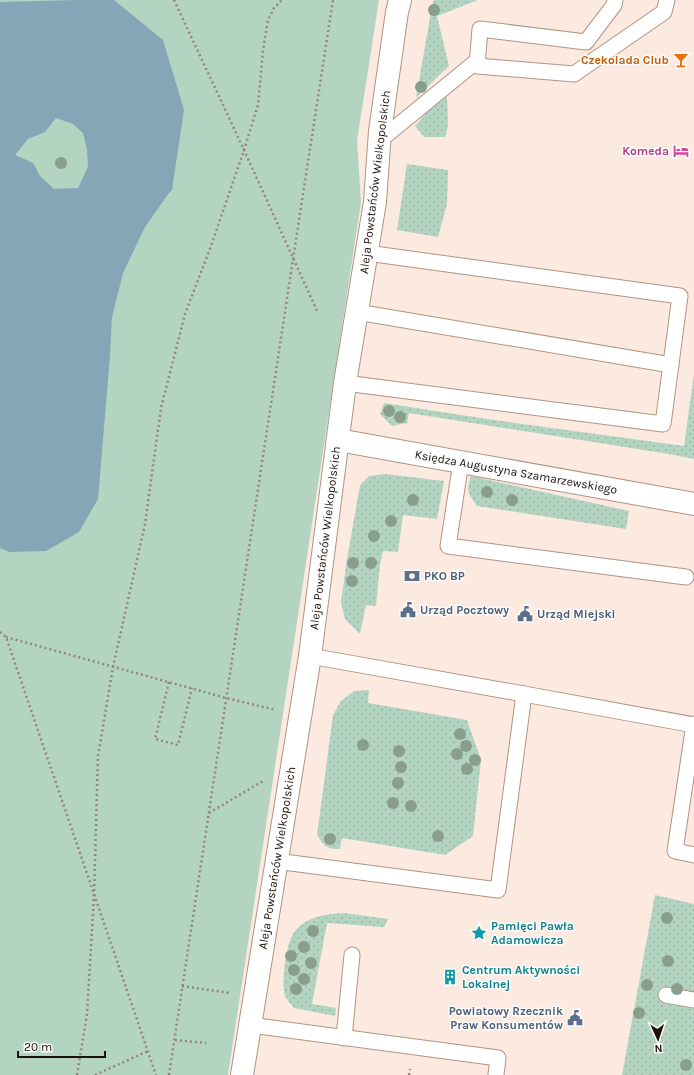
<svg xmlns="http://www.w3.org/2000/svg" width="694" height="1075" viewBox="0 0 694 1075" font-family="Karla,sans-serif">
<style>
.grass{fill:url(#grass-dots)}
.park{fill:#b4d4c2}
.water{fill:#84a6b6;fill-rule:evenodd}
.lines{fill:none;stroke-linecap:round;stroke-linejoin:round}
.service-casing{stroke:#b09484;stroke-width:17}
.minor-casing{stroke:#b09484;stroke-width:24}
.path{stroke:#94857d;stroke-width:2.5;stroke-dasharray:2 3;stroke-linecap:butt}
.service{stroke:#fff;stroke-width:15}
.minor{stroke:#fff;stroke-width:22}
.tree{fill:#899f8c}
.labels{text-anchor:middle;stroke-width:3;stroke-linejoin:round;paint-order:stroke}
.food-label{font-size:12px;font-weight:bold;fill:#c56008;stroke:#fbfbfb;text-anchor:end}
.hotel-label{font-size:12px;font-weight:bold;fill:#b23c85;stroke:#fbfbfb;text-anchor:end}
.street-label{font-size:12px;fill:#1c120c;stroke:#fbfbfb}
.service-label{font-size:12px;font-weight:bold;fill:#4e5e75;stroke:#fbfbfb;text-anchor:start}
.culture-label{font-size:12px;font-weight:bold;fill:#0d838f;stroke:#fbfbfb;text-anchor:start}
</style>
<defs>
<pattern id="grass-dots" width="8" height="8" patternUnits="userSpaceOnUse"><rect width="8" height="8" fill="#b4d4c2"/><path d="M2 2h.1M6 6h.1" fill="none" stroke="#9ab5a6" stroke-width="1.8" stroke-linecap="round"/></pattern>
</defs>
<rect width="100%" height="100%" fill="#fce9df"/>
<g class="grass">
<path d="M434 0H478L437 16 449 66 416 98 432 6Z"/>
<path d="M447 96 448 126 445 137H424L415 126 437 101Z"/>
<path d="M407 164 448 170 447 204 438 237 397 230Z"/>
<path d="M694 374V459L669 454 409 413 407 423 392 426 380 414 384 403 487 419 684 446Z"/>
<path d="M385 474 444 481 437 519 403 515 398 552 383 551 380 565 376 606 366 605 360 634 345 619 341 602 347 559 360 485 369 476Z"/>
<path d="M471 476 629 511 626 529 477 506C468 493 466 491 471 476Z"/>
<path d="M369 690 368 703 467 720 481 760 473 836 445 855 342 838 340 849C326 850 323 844 317 835L333 715 341 701 354 691Z"/>
<path d="M655 895 694 904V1075H622Z"/>
<path d="M344 913 388 919 384 927 327 923 312 1004 336 1008 335 1016 294 1008C292 1005 287 1000 285 996 281 983 286 939 296 930 309 916 326 914 344 913Z"/>
</g>
<path class="park" d="M0 0H379L357 141 361 202 228 1075H0Z"/>
<path class="water" d="M77 0H114L163 40 184 110 172 190 169 193 145 227 123 273 112 317 110 355 98 499 79 532 46 551 9 552 0 548V2ZM56 118 73 124 83 133 87 150 88 167 78 188 54 189 40 176 33 163 15 155 28 139 45 132Z"/>
<g class="lines">
<defs>
<g id="service">
<path d="M615 0 614 5 586 42 480 29 477 66 574 74 664 12 667 0"/>
<path d="M379 141 478 60"/>
<path d="M357 312 671 365"/>
<path d="M345 383 663 424 680 296 367 253"/>
<path d="M461 462 448 546 686 577"/>
<path d="M524 694 694 725"/>
<path d="M694 724 675 851 694 855"/>
<path d="M276 861 498 890 524 694 310 656"/>
<path d="M666 995 694 1000"/>
<path d="M250 1025 498 1058 496 1075"/>
<path d="M344 1038 352 955"/>
</g>
<g id="minor">
<path d="M338 440 694 504"/>
<path d="M242 1075 310 656 345 383 375 202 380 131 397 12 400 0"/>
</g>
</defs>
<use href="#service" class="service-casing"/>
<use href="#minor" class="minor-casing"/>
<g class="path">
<path d="M174 0 244 150 318 313"/>
<path d="M0 632 6 637 156 1075"/>
<path d="M6 637 226 698 276 710"/>
<path d="M169 682 155 739 178 745 192 688"/>
<path d="M209 813 263 781"/>
<path d="M182 986 230 993"/>
<path d="M175 1040 206 1043"/>
<path d="M77 1075 87 1014 94 896 98 756 113 667 145 524 161 408 185 314 210 249 244 150 258 105 263 50 268 20 274 8 282 0"/>
<path d="M95 1075 148 1051"/>
<path d="M169 1075 293 259 333 0"/>
<path d="M409 1075 410 1069"/>
</g>
<use href="#service" class="service"/>
<use href="#minor" class="minor"/>
</g>
<g class="tree">
<circle cx="434" cy="10" r="6"/>
<circle cx="421" cy="87" r="6"/>
<circle cx="61" cy="163" r="6"/>
<circle cx="389" cy="411" r="6"/>
<circle cx="400" cy="417" r="6"/>
<circle cx="487" cy="492" r="6"/>
<circle cx="413" cy="500" r="6"/>
<circle cx="512" cy="500" r="6"/>
<circle cx="391" cy="521" r="6"/>
<circle cx="374" cy="536" r="6"/>
<circle cx="353" cy="563" r="6"/>
<circle cx="371" cy="563" r="6"/>
<circle cx="352" cy="581" r="6"/>
<circle cx="460" cy="734" r="6"/>
<circle cx="363" cy="745" r="6"/>
<circle cx="466" cy="746" r="6"/>
<circle cx="399" cy="751" r="6"/>
<circle cx="457" cy="754" r="6"/>
<circle cx="475" cy="760" r="6"/>
<circle cx="401" cy="767" r="6"/>
<circle cx="467" cy="769" r="6"/>
<circle cx="398" cy="783" r="6"/>
<circle cx="393" cy="803" r="6"/>
<circle cx="411" cy="806" r="6"/>
<circle cx="438" cy="836" r="6"/>
<circle cx="330" cy="839" r="6"/>
<circle cx="667" cy="918" r="6"/>
<circle cx="313" cy="931" r="6"/>
<circle cx="304" cy="947" r="6"/>
<circle cx="291" cy="956" r="6"/>
<circle cx="668" cy="961" r="6"/>
<circle cx="311" cy="963" r="6"/>
<circle cx="294" cy="970" r="6"/>
<circle cx="304" cy="979" r="6"/>
<circle cx="647" cy="985" r="6"/>
<circle cx="296" cy="989" r="6"/>
<circle cx="677" cy="989" r="6"/>
<circle cx="639" cy="1013" r="6"/>
<circle cx="686" cy="1065" r="6"/>
</g>
<defs>
<symbol id="bar-bare" viewBox="-9 -9 18 18"><path d="M-6-5H6L.8 .8V4.5H3.5V6h-7V4.5H-.8V.8Z" fill="#e8710a" stroke="#fbfbfb" stroke-width="2.5" paint-order="stroke"/></symbol>
<symbol id="hotel-bare" viewBox="-9 -9 18 18"><path d="M-6-4.5h1.5V1H6V5H4.5V3h-9V5H-6ZM-4 0a1.8 1.8 0 1 1 3.6 0ZM.5 0V-2.5h3Q6-2.5 6 0Z" fill="#d1479c" stroke="#fbfbfb" stroke-width="2.5" paint-order="stroke"/></symbol>
<symbol id="bank-bare" viewBox="-9 -9 18 18"><path d="M-6-4H6V4H-6ZM0-2.3a2.3 2.3 0 1 0 0 4.6a2.3 2.3 0 1 0 0-4.6Z" fill="#5c6f8a" stroke="#fbfbfb" stroke-width="2.5" paint-order="stroke"/></symbol>
<symbol id="civic-bare" viewBox="-9 -9 18 18"><path d="M-.6-6.5H3V-4.5H.6V-3L4-1V1h2V6H-6V1h2V-1L-.6-3ZM-1.2 2.5V6h2.4V2.5Z" fill="#5c6f8a" stroke="#fbfbfb" stroke-width="2.5" paint-order="stroke"/></symbol>
<symbol id="sight-bare" viewBox="-9 -9 18 18"><path d="M0-6L1.8-2.2L6-1.7L2.9 1.2L3.7 5.4L0 3.3L-3.7 5.4L-2.9 1.2L-6-1.7L-1.8-2.2Z" fill="#0f9aa8" stroke="#fbfbfb" stroke-width="2.5" paint-order="stroke"/></symbol>
<symbol id="building-bare" viewBox="-9 -9 18 18"><path d="M-4-6H4V6H1V3H-1V6H-4ZM-2.5-4.3h1.7v1.8h-1.7ZM.8-4.3h1.7v1.8H.8ZM-2.5-1h1.7V.8h-1.7ZM.8-1h1.7V.8H.8Z" fill="#0f9aa8" stroke="#fbfbfb" stroke-width="2.5" paint-order="stroke"/></symbol>
</defs>
<g fill-rule="evenodd">
<use href="#bar-bare" x="670" y="49" width="22" height="22"/>
<use href="#hotel-bare" x="670" y="140" width="22" height="22"/>
<use href="#bank-bare" x="401" y="565" width="22" height="22"/>
<use href="#civic-bare" x="397" y="599" width="22" height="22"/>
<use href="#civic-bare" x="514" y="603" width="22" height="22"/>
<use href="#sight-bare" x="468" y="922" width="22" height="22"/>
<use href="#building-bare" x="439" y="966" width="22" height="22"/>
<use href="#civic-bare" x="564" y="1007" width="22" height="22"/>
</g>
<g class="labels">
<g class="food-label">
<text x="669" y="64">Czekolada Club</text>
</g>
<g class="hotel-label">
<text x="669" y="155">Komeda</text>
</g>
<g class="street-label">
<text transform="translate(375 182) rotate(-83)" y="4">Aleja Powstańców Wielkopolskich</text>
<text transform="translate(516 472) rotate(10)" y="4">Księdza Augustyna Szamarzewskiego</text>
<text transform="translate(325 538) rotate(-83)" y="4">Aleja Powstańców Wielkopolskich</text>
<text transform="translate(277 858) rotate(-81)" y="4">Aleja Powstańców Wielkopolskich</text>
</g>
<g class="service-label">
<text x="424" y="580">PKO BP</text>
<text x="420" y="614">Urząd Pocztowy</text>
<text x="537" y="618">Urząd Miejski</text>
<text x="563" y="1015" text-anchor="end">Powiatowy Rzecznik<tspan x="563" dy="14">Praw Konsumentów</tspan></text>
</g>
<g class="culture-label">
<text x="491" y="930">Pamięci Pawła<tspan x="491" dy="14">Adamowicza</tspan></text>
<text x="462" y="974">Centrum Aktywności<tspan x="462" dy="14">Lokalnej</tspan></text>
</g>
</g>
<g transform="translate(658 1039) rotate(177)" stroke="#fbfbfb" stroke-width="3" paint-order="stroke">
<path d="M0-3L7 15L0 10L-7 15Z" fill="#1c120c"/>
<text y="-6" font-size="11" font-weight="bold" text-anchor="middle" fill="#1c120c">N</text>
</g>
<path d="M18 1051v6h87v-6" fill="none" stroke="#1c120c" stroke-width="2"/>
<text x="24" y="1051" font-size="12" fill="#1c120c" stroke="#fbfbfb" stroke-width="3" paint-order="stroke">20 m</text>
</svg>
